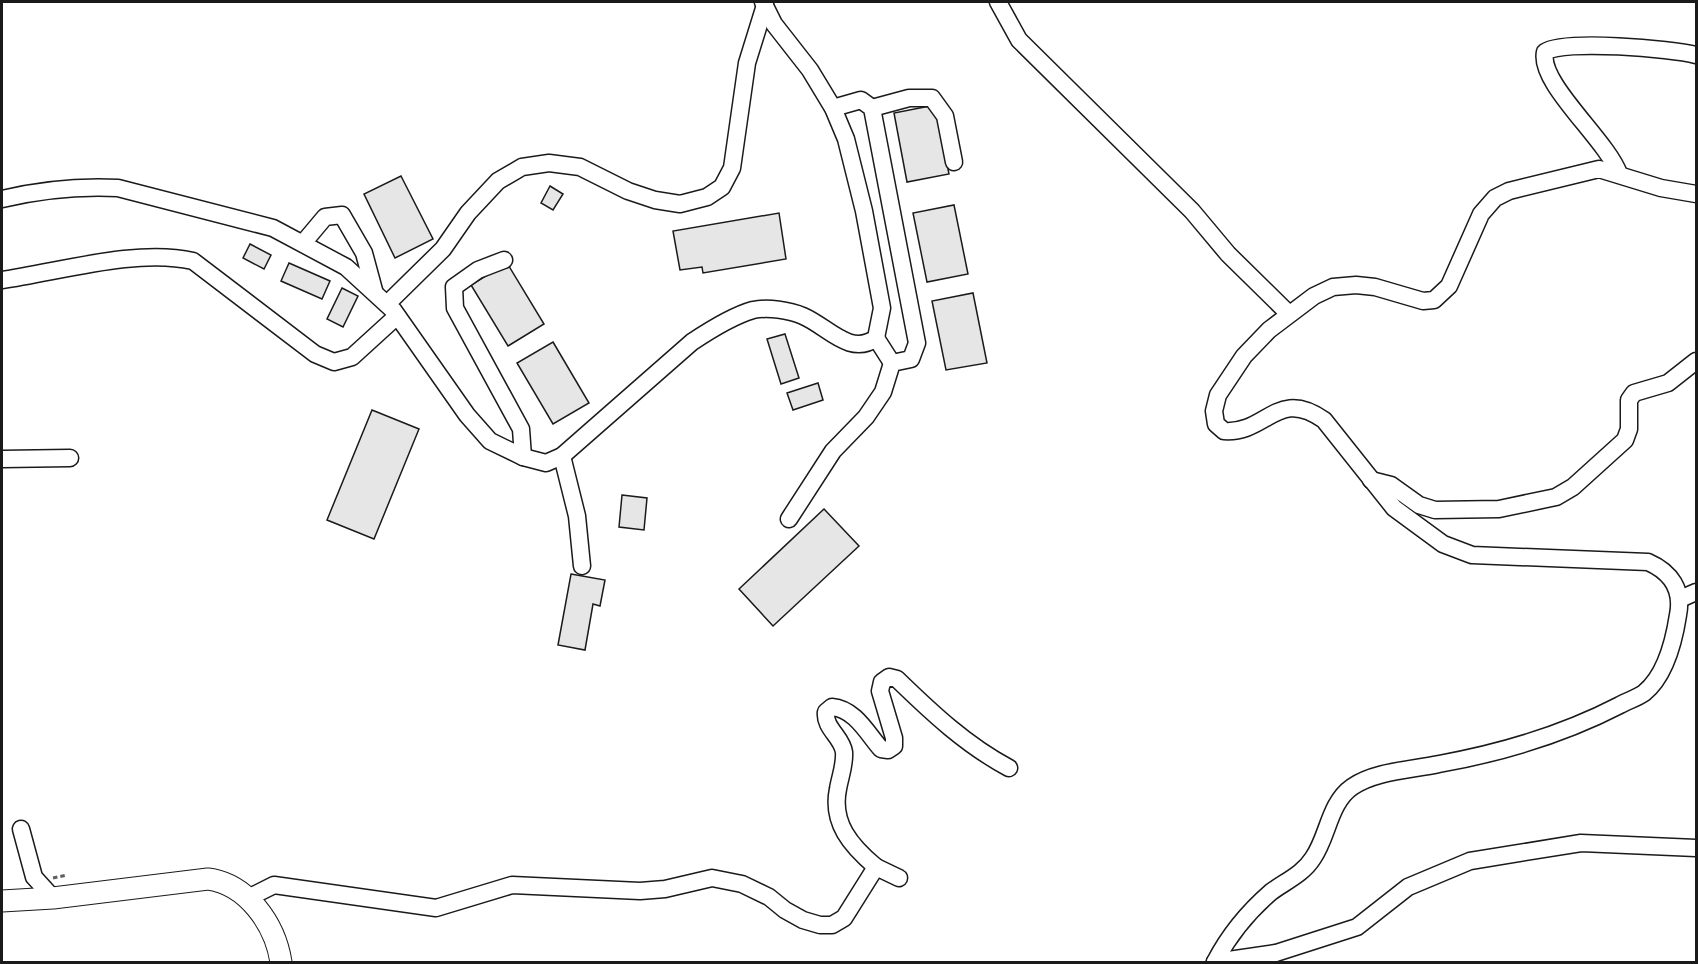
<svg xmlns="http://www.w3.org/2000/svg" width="1698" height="964" viewBox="0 0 1698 964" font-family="'Work Sans',sans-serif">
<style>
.building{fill:#e6e6e6;stroke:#1a1a1a;stroke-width:1.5}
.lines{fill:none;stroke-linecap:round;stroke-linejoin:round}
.minor-casing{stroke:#1a1a1a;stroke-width:19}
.major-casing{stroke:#1a1a1a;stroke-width:23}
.path{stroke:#5f5f5f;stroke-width:3;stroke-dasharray:4.5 3;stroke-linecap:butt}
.minor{stroke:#fff;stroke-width:16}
.major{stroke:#fff;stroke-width:21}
</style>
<rect width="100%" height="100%" fill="#fff"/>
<g class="building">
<path d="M935 105 949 174 907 182 894 113Z"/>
<path d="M401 176 433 239 395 258 364 194Z"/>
<path d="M550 186 563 194 553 210 541 203Z"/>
<path d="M954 205 968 274 927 282 913 213Z"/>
<path d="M779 213 786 259 703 273 702 267 680 270 673 231Z"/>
<path d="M250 244 271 255 264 269 243 258Z"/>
<path d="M289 263 330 281 322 299 281 281Z"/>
<path d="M507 263 544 324 508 346 471 285Z"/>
<path d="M342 288 358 296 343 327 327 319Z"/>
<path d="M973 293 987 363 946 370 932 301Z"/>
<path d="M785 334 799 378 781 384 767 339Z"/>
<path d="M553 342 589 403 553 424 517 363Z"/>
<path d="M818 383 823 400 793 410 787 393Z"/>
<path d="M372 410 419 429 374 539 327 520Z"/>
<path d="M622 495 647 498 644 530 619 527Z"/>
<path d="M824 509 859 546 773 626 739 589Z"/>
<path d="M571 574 605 580 600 606 593 604 585 650 558 645Z"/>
</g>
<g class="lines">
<defs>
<g id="minor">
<path d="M998 2 1019 40 1192 211 1228 254 1289 314"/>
<path d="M872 108 909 98H932L945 116 954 162"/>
<path d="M1619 174C1607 140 1538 83 1545 52 1564 39 1672 49 1696 55"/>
<path d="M2 199C40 190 79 186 118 188L273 228 346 267 394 311 467 415 490 441 523 457 546 463 562 456 692 342C710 330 732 316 753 310 768 307 789 310 803 316 827 326 850 357 876 338L882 308 864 211 846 139 833 108 810 70 774 24 763 2"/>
<path d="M304 242 325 217 342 215 364 253 374 290"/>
<path d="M504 260 478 270 454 287 455 308 521 429 523 457"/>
<path d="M2 280C59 272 136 248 193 261L315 354 334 362 352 357 397 316"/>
<path d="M387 304 443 249 468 213 498 181 522 167 549 163 580 167 628 191 655 200 680 204 707 197 722 187 732 168 747 63 765 5"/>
<path d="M876 338 892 363"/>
<path d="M562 456 577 516 582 566"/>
<path d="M2 459 70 458"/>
<path d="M1371 480 1391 485 1419 505 1435 510 1499 509 1556 497 1573 487 1625 440 1629 429V400L1634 393 1668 383 1696 361"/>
<path d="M789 519 833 451 866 417 883 392 892 363 911 359 917 343 872 108 861 100 833 108"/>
<path d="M1680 599 1696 592"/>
<path d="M21 829 34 877 53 898"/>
<path d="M876 867 899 878"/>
<path d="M248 898 274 885 436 908 512 885 640 891 665 889 712 878 742 884 769 897 785 910 803 920 820 925H832L844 918 876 867C851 846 831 823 838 789 840 777 845 765 844 752 842 737 824 728 826 712L832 707C855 709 867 733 881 749L888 750 894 746V738L880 691 882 682 889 677 897 679C932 713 966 745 1009 768"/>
<path d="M1215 962C1229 935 1248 912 1271 892 1286 881 1303 874 1313 858 1328 837 1329 803 1352 787 1375 771 1411 770 1439 764 1500 753 1564 734 1620 705 1627 701 1637 698 1644 693 1665 676 1674 641 1678 615 1683 590 1671 572 1648 562L1472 555 1443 544 1394 508 1324 420C1277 387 1267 434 1224 431L1216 424 1214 411 1218 395 1244 356 1269 330 1314 296 1333 287 1356 285 1375 287 1423 301 1434 300 1449 286 1481 214 1495 198 1509 191 1599 169 1661 188 1696 194"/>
<path d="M1215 962 1276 953 1357 927 1408 887 1470 861 1581 843 1696 848"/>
</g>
<path id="major" d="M2 901 53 898 208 879C247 884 275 924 281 962"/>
</defs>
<use href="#minor" class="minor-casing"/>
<use href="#major" class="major-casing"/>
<path class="path" d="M53 878 67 875"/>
<use href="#minor" class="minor"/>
<use href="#major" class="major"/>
</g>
<rect width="1698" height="964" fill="none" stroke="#1a1a1a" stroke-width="6"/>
</svg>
